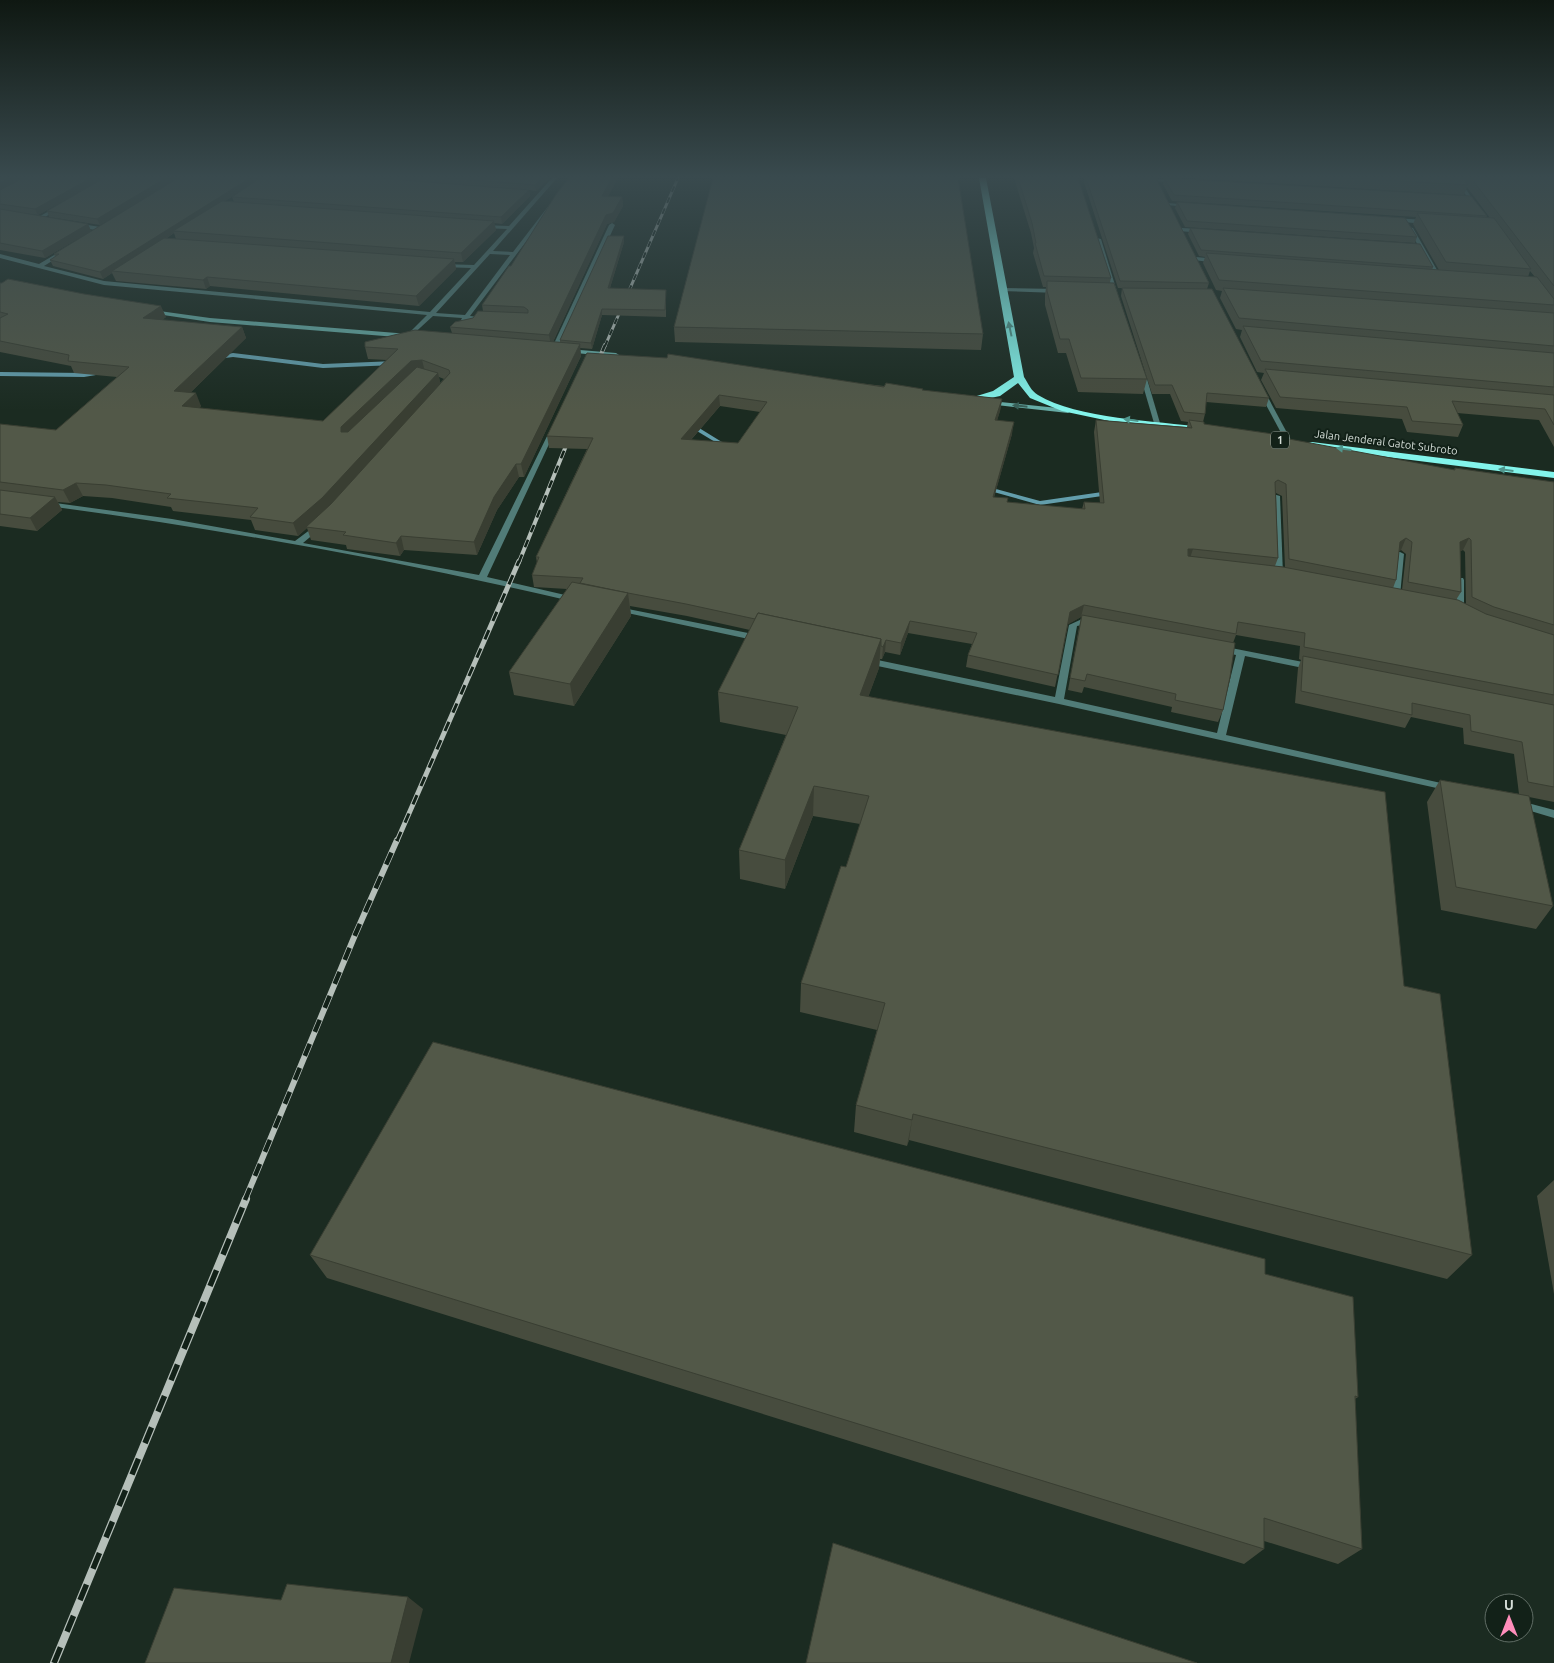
<svg xmlns="http://www.w3.org/2000/svg" width="1554" height="1663" viewBox="0 0 1554 1663" font-family="Ubuntu,sans-serif">
<style>
.lines{fill:none;stroke-linecap:round;stroke-linejoin:round}
.stream{fill:#639eac;fill-rule:evenodd}
.street{fill:#517c78;fill-rule:evenodd}
.secondary{fill:#66aca6;fill-rule:evenodd}
.highway{fill:#83f4eb;fill-rule:evenodd}
.rail-far4-casing{stroke:#b5bfb9;stroke-width:3}
.rail-far3-casing{stroke:#b5bfb9;stroke-width:4}
.rail-far2-casing{stroke:#b5bfb9;stroke-width:5}
.rail-far1-casing{stroke:#b5bfb9;stroke-width:6}
.rail-casing{stroke:#b5bfb9;stroke-width:8}
.rail-far4{stroke:#122118;stroke-width:2;stroke-dasharray:6;stroke-linecap:butt}
.rail-far3{stroke:#122118;stroke-width:2.5;stroke-dasharray:8;stroke-linecap:butt}
.rail-far2{stroke:#122118;stroke-width:3;stroke-dasharray:10;stroke-linecap:butt}
.rail-far1{stroke:#122118;stroke-width:4.5;stroke-dasharray:13;stroke-linecap:butt}
.rail{stroke:#122118;stroke-width:5.5;stroke-dasharray:17;stroke-linecap:butt}
.wall{fill:#474c3e;fill-rule:evenodd}
.shaded-wall{fill:#393e32}
.building{fill:#525848;stroke:#393e32;fill-rule:evenodd}
.oneway{fill:#50958c}
.oneway2{fill:#386058}
.labels{text-anchor:middle;stroke-width:4;stroke-linejoin:round;paint-order:stroke}
.shield{fill:#122118;stroke:#9ba69f;stroke-width:1}
.shield-label{font-size:11px;font-weight:bold;fill:#d6dfd9}
.far-street-label{font-size:11px;fill:#d6dfd9;stroke:#122118}
</style>
<rect width="100%" height="100%" fill="#1b2b21"/>
<g class="lines">
<g class="stream">
<path d="M233 353 323 364 395 361 398 363 395 365 323 368 233 357 217 359 214 357Z"/>
<path d="M100 371 102 372V374L84 377 0 376V372L84 373Z"/>
<path d="M687 423H691L730 447 725 448 687 425Z"/>
<path d="M985 486 1040 501 1109 491 1112 493 1109 495 1040 505 983 489 982 488Z"/>
</g>
<g class="street">
<path d="M552 178H557L493 251 513 252 570 178H574L470 316 488 318V320L468 319 464 322 461 320 462 318 433 316 409 338 407 337V335L427 315 104 285 0 258V254L39 264 66 248 68 249V251L44 266 104 281 430 312 471 268 443 267 441 266V264L474 265 507 229 483 228 481 225 509 226ZM490 254 510 255 465 315 436 313Z"/>
<path d="M1454 178H1458L1479 208H1475Z"/>
<path d="M1143 179 1176 180 1178 181 1176 182 1141 181Z"/>
<path d="M1168 203 1189 205 1191 206 1189 207 1166 205Z"/>
<path d="M58 206 62 207 40 220 35 219Z"/>
<path d="M1393 218 1426 220 1429 222 1426 224 1391 221Z"/>
<path d="M76 223 100 227 103 229 100 231 74 226Z"/>
<path d="M612 223 615 225 557 350 552 351 551 350 609 225Z"/>
<path d="M1408 227 1413 228 1441 277 1440 278 1435 277Z"/>
<path d="M1181 228 1202 229 1205 231 1202 233 1179 231Z"/>
<path d="M1096 238 1101 239 1118 295 1113 294Z"/>
<path d="M1196 257 1217 259 1220 261 1217 263 1194 260 1193 259Z"/>
<path d="M1002 288 1058 289 1061 291 1058 293 1000 291V289Z"/>
<path d="M1142 370 1145 372 1160 423 1159 424 1154 423 1139 372Z"/>
<path d="M1261 388 1264 390 1292 442 1291 443 1286 442 1258 390Z"/>
<path d="M552 426 557 427 487 577 578 598 579 600 575 602C401 561 225 530 48 506L44 504 48 502 172 519 295 541 319 523H322V527L303 543 479 575Z"/>
<path d="M1273 494 1280 496 1283 575 1279 577 1275 575Z"/>
<path d="M1397 552H1400L1404 554 1400 596 1396 598 1392 596Z"/>
<path d="M1457 578H1463L1464 580V611L1460 613 1456 611Z"/>
<path d="M615 607H618L758 635 762 638 758 641 618 611 614 609Z"/>
<path d="M1082 619 1095 622 1096 624 1092 627 1082 625 1077 626 1064 699 1217 733 1236 655 1218 651V647L1221 646 1313 664 1317 667 1316 669 1313 670 1245 656 1226 735 1450 785 1455 788 1450 791 1059 704 868 664 864 661 868 658 1055 697 1069 625Z"/>
<path d="M1520 801 1554 810V818L1517 807 1515 805Z"/>
</g>
<g class="secondary">
<path d="M152 310 210 318 409 334 412 336 409 338 210 322 150 313 149 312Z"/>
<path d="M568 349 616 353 619 355 616 357 566 352V350Z"/>
<path d="M990 401 1068 409 1071 411 1068 413 988 404V402Z"/>
</g>
<g class="highway">
<path d="M979 178H986L1024 377C1028 383 1031 391 1038 395 1077 419 1157 421 1203 427L1208 430 1207 432 1114 422 1062 411 1030 398 1018 383 1000 396 967 403V399L993 391 1014 377Z"/>
<path d="M1312 442 1554 472V478L1308 447V443Z"/>
</g>
<defs>
<path id="rail-far4" d="M605 346 678 178"/>
<g id="rail-far3">
<path d="M596 366 605 345"/>
<path d="M519 562 570 436"/>
</g>
<path id="rail-far2" d="M397 841 519 561"/>
<path id="rail-far1" d="M245 1200 355 935 397 840"/>
<path id="rail" d="M54 1663 246 1199"/>
</defs>
<use href="#rail-far4" class="rail-far4-casing"/>
<use href="#rail-far3" class="rail-far3-casing"/>
<use href="#rail-far2" class="rail-far2-casing"/>
<use href="#rail-far1" class="rail-far1-casing"/>
<use href="#rail" class="rail-casing"/>
<use href="#rail-far4" class="rail-far4"/>
<use href="#rail-far3" class="rail-far3"/>
<use href="#rail-far2" class="rail-far2"/>
<use href="#rail-far1" class="rail-far1"/>
<use href="#rail" class="rail"/>
</g>
<g class="wall">
<path d="M0 178H549L536 191 529 190 530 196 502 224 494 223 496 230 463 262H455L456 269 419 306 210 286 206 289 116 281 112 273 103 279 53 266 50 260 55 257 54 254 178 178 100 225 49 217 47 211 83 190 38 215 22 213 88 224 91 231 45 258 0 250ZM252 184 232 197 234 202 225 201ZM174 233 176 239 167 238Z"/>
<path d="M569 178H618L608 196 622 197 623 206 614 222 607 224 553 342H560V340L624 242 610 288 666 296V317L602 315 592 349 580 348 581 356 524 477H519L497 510 477 555 404 550 400 556 347 549 346 545 311 540 307 528 298 536 255 530 251 520 173 511 171 507 112 498 83 496 70 503 58 502 62 510 37 531 0 526V424L56 430 117 377 74 373 71 366 0 352V283L166 317 162 320 242 327 246 338 190 393 201 406 199 408 323 421 387 360 368 359 365 347 452 333 450 327 473 318 483 311 482 305 511 266ZM439 377 444 379 440 383Z"/>
<path d="M1014 178H1078L1111 278 1110 282 1147 379 1143 394 1078 392 1066 353H1058L1045 305V295L1046 287H1043L1033 253 1034 248 1031 233Z"/>
<path d="M1084 178H1156L1209 283 1207 289 1269 398 1266 407 1206 402 1205 414 1203 422 1204 424 1454 470 1455 468 1554 482V802L1529 797 1553 906 1536 929 1441 910 1427 802 1440 780 1519 794 1514 754 1464 744 1463 728 1411 717 1405 728 1295 703 1298 668 1301 660 1299 659 1300 646 1236 635 1233 643 1223 710 1218 722 1171 712 1172 707 1084 687 1082 693 1068 690 1081 617 1068 624 1055 687 966 667 968 655 972 644 908 633 900 655 885 652 882 659H880L879 668 868 697 1404 986 1472 1255 1447 1279 909 1140 907 1146 854 1132 856 1105 877 1030 800 1012 801 983 846 867 860 824 813 816 785 889 740 879 739 850 786 735 720 722 718 692 750 630 687 616 630 606 631 616 574 706 514 695 509 672 567 589 534 587 532 575 537 563 536 557 587 449 549 448 547 436 587 353 1002 399 1000 411 997 420 1012 434 994 497 1007 502 1082 509 1084 502 1100 503 1094 432 1096 420 1187 427 1188 422 1181 421 1170 394H1152L1121 296 1122 288H1118L1084 182ZM720 406 760 412 738 443 691 440ZM1276 493 1282 496 1285 567 1275 566 1278 558ZM1401 550 1406 554 1402 590 1393 588 1396 580 1399 551ZM1463 550 1465 552 1466 604 1456 600 1461 592 1460 551Z"/>
<path d="M1164 178 1487 216 1486 218H1490L1467 187 1464 195 1188 178H1554V447L1539 420 1457 413 1463 425 1458 437 1407 432 1402 419 1276 408 1261 380 1264 373 1257 372 1240 337 1242 330 1236 329 1220 298 1222 291 1216 290 1203 263 1205 257 1199 256 1188 234 1190 228 1433 267 1432 270H1439L1413 224 1416 217 1172 201 1163 184ZM1530 271 1535 277H1528Z"/>
<path d="M1177 202 1417 237 1415 243 1185 227 1175 208Z"/>
<path d="M674 327 983 334 981 350 675 342Z"/>
<path d="M1554 1180V1294L1537 1196Z"/>
<path d="M310 1255 1265 1274 1358 1397 1355 1399 1362 1549 1338 1564 1264 1541V1549L1244 1564 327 1278Z"/>
</g>
<g class="shaded-wall">
<path d="M10 178H25L0 191V183Z"/>
<path d="M91 178H104L38 215 35 209Z"/>
<path d="M166 178H178L100 225 97 219Z"/>
<path d="M250 178H261L177 232 173 231 174 233 114 271H112V273L103 279 100 272Z"/>
<path d="M542 178H549L536 191 535 185Z"/>
<path d="M612 178H618L603 205 602 196Z"/>
<path d="M529 190 530 196 502 224 501 217Z"/>
<path d="M622 197 623 206 614 222 607 224 551 346 549 335 606 215Z"/>
<path d="M494 221 496 230 463 262 461 253Z"/>
<path d="M88 224 91 231 45 258 42 251Z"/>
<path d="M624 236V242L608 294V288Z"/>
<path d="M454 259 456 269 419 306 416 296Z"/>
<path d="M207 277 210 286 206 289 203 280Z"/>
<path d="M161 306 166 317 148 330 143 318Z"/>
<path d="M602 309V315L592 349 591 343Z"/>
<path d="M242 327 246 338 179 404 174 391Z"/>
<path d="M580 344 581 356 524 477 521 464Z"/>
<path d="M422 360 425 372 345 440 341 432V427L411 361Z"/>
<path d="M438 373 441 386 327 511 306 527 307 528 298 536 293 523Z"/>
<path d="M196 393 201 406 187 418 182 406Z"/>
<path d="M719 395 720 406 681 451V439Z"/>
<path d="M1002 399 1000 411 994 431 995 420Z"/>
<path d="M1014 422 1012 434 991 508 993 497Z"/>
<path d="M516 464 519 477 497 510 477 555 474 542 494 497Z"/>
<path d="M76 483 83 496 70 503 63 490Z"/>
<path d="M55 497 62 510 37 531 30 518Z"/>
<path d="M401 536 404 550 400 556 396 543Z"/>
<path d="M1406 538 1401 550 1394 554 1400 542Z"/>
<path d="M1469 538 1463 550 1454 554 1460 542Z"/>
<path d="M1188 549H1193L1189 561Z"/>
<path d="M628 593 631 616 574 706 570 684Z"/>
<path d="M1084 605 1081 617 1067 625 1070 612Z"/>
<path d="M910 621 908 633 900 655 901 643Z"/>
<path d="M881 639 879 668 858 725 860 695Z"/>
<path d="M886 640 885 652 882 659 883 647Z"/>
<path d="M814 786 813 816 785 889V860Z"/>
<path d="M913 1114 909 1140 907 1146 912 1120Z"/>
<path d="M408 1597 423 1609 409 1663H391Z"/>
</g>
<g class="building">
<path d="M0 178H10L0 183Z"/>
<path d="M23 178H91L35 209 0 204V190Z"/>
<path d="M104 178H166L97 219 47 211Z"/>
<path d="M178 178H250L100 272 50 260 59 254H54Z"/>
<path d="M260 178H377L529 190 501 217 232 197Z"/>
<path d="M448 178H542L535 185Z"/>
<path d="M569 178H612L602 196 622 197 613 213 606 215 549 335 450 327 455 322 473 318 478 311 528 313V310L524 307 482 305 509 266H511L557 193Z"/>
<path d="M713 178H958L983 334 674 327Z"/>
<path d="M1018 178H1078L1111 278 1044 276 1035 243H1036L1032 223Z"/>
<path d="M1086 178H1156L1209 283 1120 281Z"/>
<path d="M1164 178 1471 196 1487 216 1174 195Z"/>
<path d="M1346 178H1463L1468 185Z"/>
<path d="M1471 178H1554V286Z"/>
<path d="M222 201 494 221 461 253 173 231Z"/>
<path d="M1177 202 1405 218 1417 237 1187 221Z"/>
<path d="M0 209 88 224 42 251 0 243Z"/>
<path d="M1417 213 1494 218 1531 269 1446 262Z"/>
<path d="M1190 228 1420 244 1433 267 1201 250Z"/>
<path d="M608 236H624L608 288 666 290 665 310 602 309 591 343 560 340Z"/>
<path d="M164 238 454 259 416 296 207 277 203 280 112 271Z"/>
<path d="M1206 253 1537 277 1554 299V305L1219 280Z"/>
<path d="M8 279 84 294 161 306 143 318 242 327 174 391 196 393 182 406 323 421 398 349 365 347V342L415 330 580 344 521 464H516L494 497 474 542 401 536 396 543 343 535 346 532 306 527 331 504 450 373 449 370 422 360 411 361 341 427V432H348L417 367 438 373 322 498 293 523 250 517 258 508 167 498 171 494 106 485 76 483 63 490 0 482V424L56 430 129 367 68 361 69 355 0 341V318L8 314 0 312V283H2Z"/>
<path d="M1047 281 1114 283 1147 379 1081 378 1069 339H1060L1047 291Z"/>
<path d="M1122 288 1212 289 1269 398 1207 393 1205 414 1184 412 1172 385H1155Z"/>
<path d="M1223 288 1554 313V346L1239 318Z"/>
<path d="M1243 326 1554 353V387L1261 361Z"/>
<path d="M587 353 667 358 668 354 884 387 886 383 923 389 922 390 1002 399 995 420 1014 422 993 497 1008 498 1007 502 1085 509 1084 502 1104 503 1096 420 1192 428 1189 420 1204 422V424L1273 434V436L1455 470V468L1554 482V625L1494 607 1472 597 1471 540 1469 538 1460 542 1461 592 1408 582 1412 542 1406 538 1400 542 1396 580 1289 559 1286 484 1278 480 1275 482 1278 558 1193 549H1188V556L1283 567 1458 600 1486 614 1554 635V695L1304 647 1305 633 1238 622 1236 634 1084 605 1070 612 1058 675 968 655 977 633 910 621 901 643 886 640 883 647 881 646V639L758 613 755 619 686 604 628 593 580 583 583 578 532 575 539 557H536L593 438 547 436ZM719 395 767 402 738 443 681 439Z"/>
<path d="M1265 369 1554 395V425L1545 409 1452 401 1463 425 1412 421 1407 407 1280 397Z"/>
<path d="M0 490 55 497 30 518 0 514Z"/>
<path d="M572 582 628 593 570 684 509 672Z"/>
<path d="M758 613 881 639 860 695 1385 792 1404 986 1440 994 1472 1255 913 1114 912 1120 856 1105 885 1003 801 983 841 866 846 867 869 796 814 786 785 860 739 850 798 707 718 692Z"/>
<path d="M1082 615 1235 643 1230 677 1223 710 1175 700 1176 694 1087 674 1085 681 1070 678Z"/>
<path d="M1303 656 1554 705V787L1528 782 1522 742 1471 731 1470 715 1412 703V715L1301 691Z"/>
<path d="M1440 780 1529 796 1553 906 1456 887Z"/>
<path d="M433 1042 1265 1259V1274L1353 1297 1358 1397 1355 1396 1362 1549 1264 1518V1549L310 1255Z"/>
<path d="M833 1543 1197 1663H806Z"/>
<path d="M287 1584 408 1597 391 1663H145L174 1588 281 1600Z"/>
</g>
<defs><path id="oneway-solid" d="M-6-.8H1V-3.2L6.5 0L1 3.2V.8H-6Z" transform="scale(1.25)"/></defs>
<g class="oneway">
<use href="#oneway-solid" transform="translate(1010 329) rotate(-102)"/>
<use href="#oneway-solid" transform="translate(1131 420) rotate(-172)"/>
<use href="#oneway-solid" transform="translate(1344 449) rotate(-173)"/>
<use href="#oneway-solid" transform="translate(1506 470) rotate(-173)"/>
</g>
<use class="oneway2" href="#oneway-solid" transform="translate(1020 406) rotate(-174)"/>
<linearGradient id="sky" x2="0" y2="1"><stop stop-color="#0f1812"/><stop offset="0.43" stop-color="#394a4e"/><stop offset="1" stop-color="#394a4e" stop-opacity="0"/></linearGradient>
<rect width="1554" height="411" fill="url(#sky)"/>
<g class="labels">
<rect class="shield" x="1271" y="431.5" width="18" height="17" rx="4"/>
<g class="shield-label">
<text x="1280" y="444">1</text>
</g>
<g class="far-street-label">
<text transform="translate(1386 442) rotate(7)" y="4">Jalan Jenderal Gatot Subroto</text>
</g>
</g>
<g transform="translate(1509 1618)"><circle r="24" fill="#122118" stroke="#606d65"/>
<path d="M0-4L9 19L0 12L-9 19Z" fill="#ff8ebb"/>
<text y="-8" font-size="14" font-weight="bold" text-anchor="middle" fill="#d6dfd9">U</text>
</g>
</svg>
